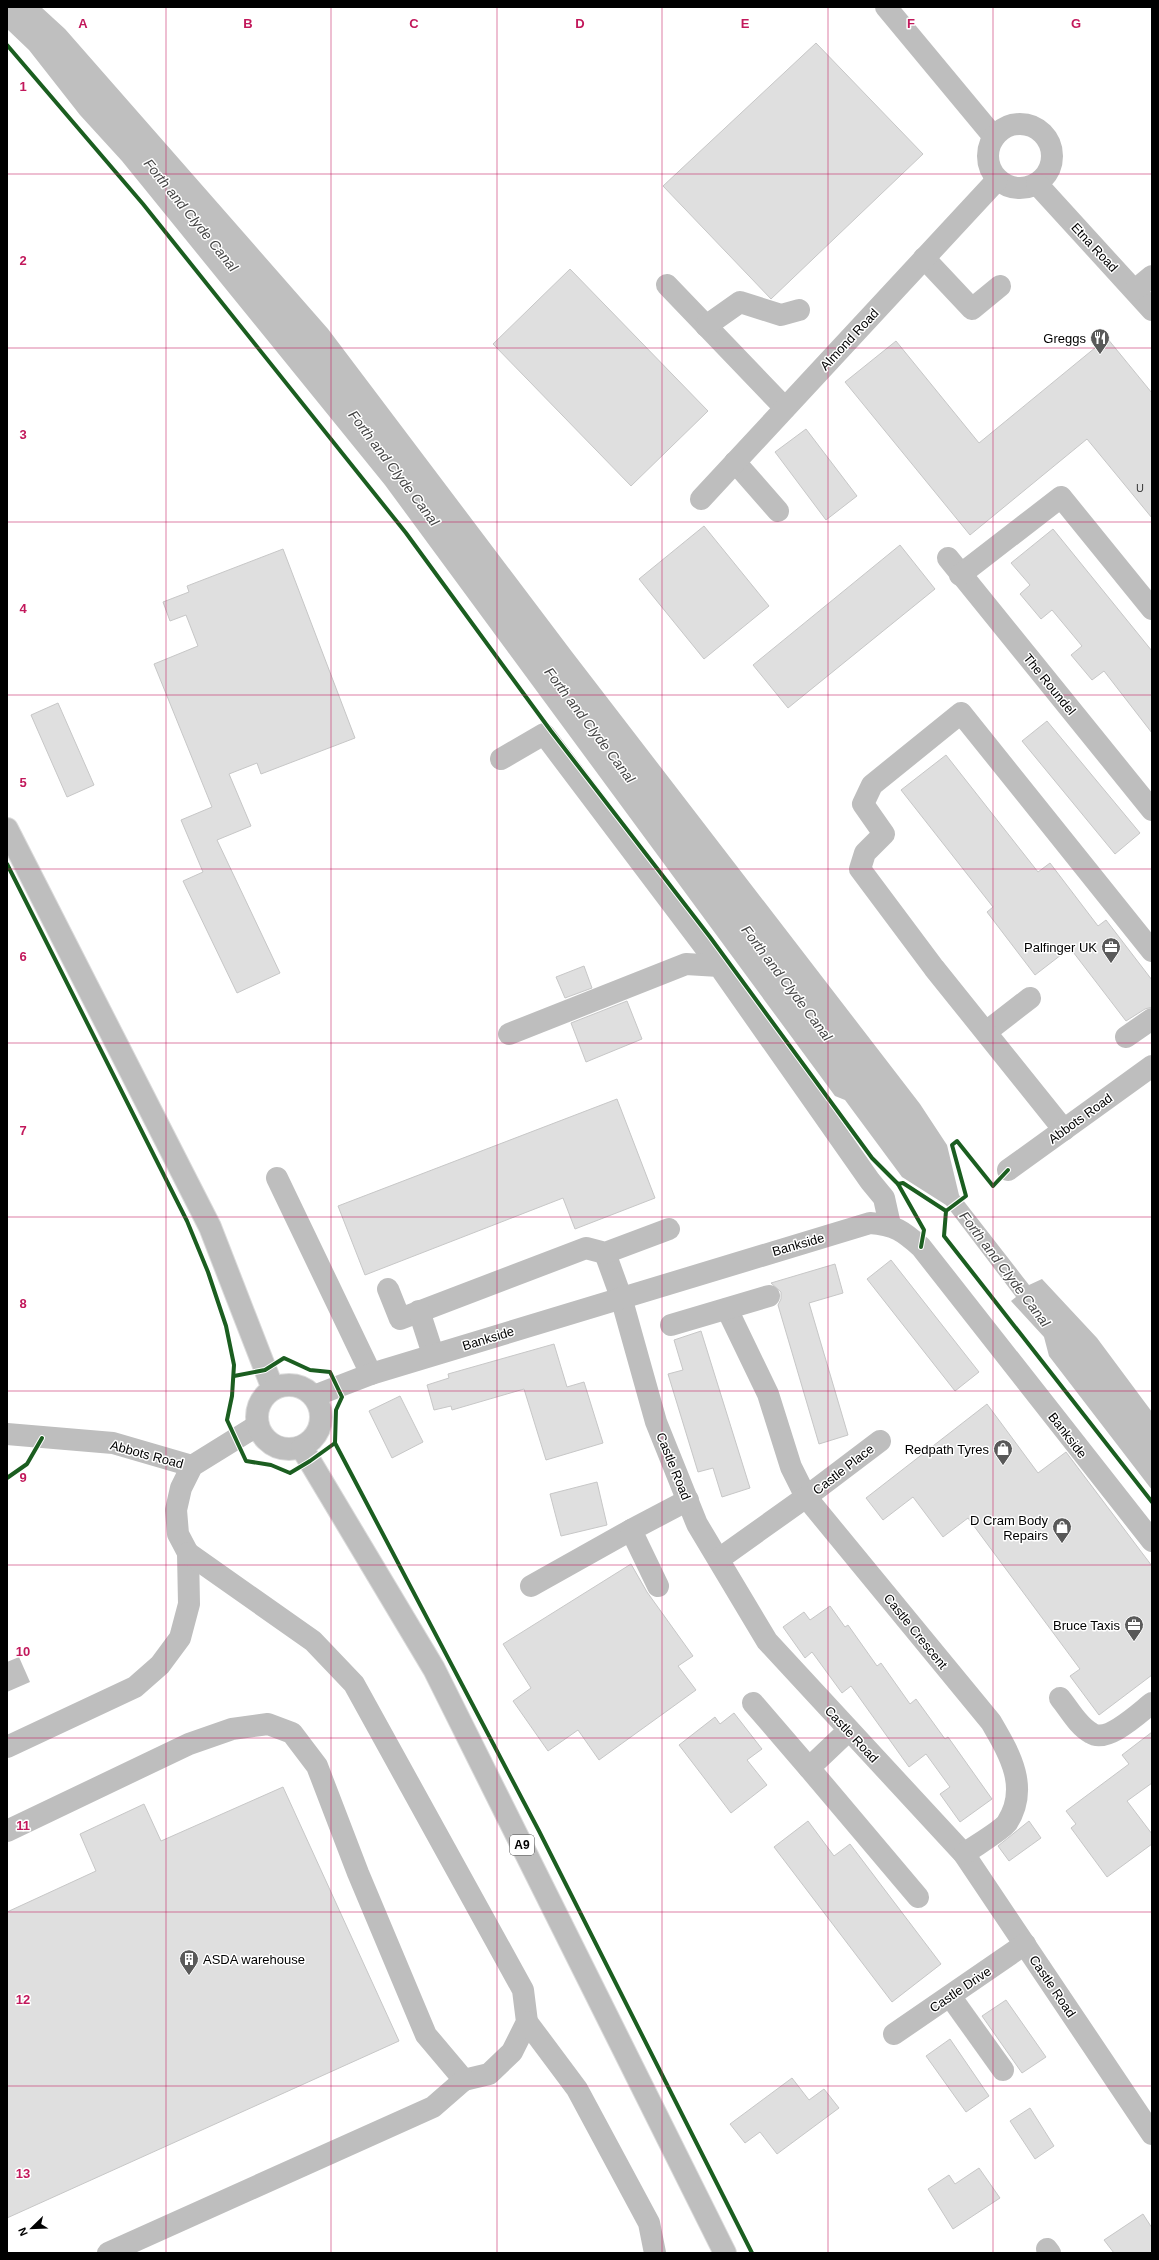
<svg xmlns="http://www.w3.org/2000/svg" width="1159" height="2260" viewBox="0 0 1159 2260" font-family="Arial,sans-serif">
<style>
.water{fill:#bfbfbf}
.building{fill:#dfdfdf;stroke:#c7c7c7}
.lines{fill:none;stroke-linecap:round;stroke-linejoin:round}
.major-casing{stroke:#dbdbdb;stroke-width:24}
.minor{stroke:#bebebe;stroke-width:22}
.major{stroke:#bebebe;stroke-width:22}
.cycleway-casing{stroke:#fff;stroke-width:6}
.cycleway{stroke:#1b5e20;stroke-width:4}
.grid{fill:none;stroke:#c2185b;stroke-width:1;stroke-opacity:0.55}
.labels{text-anchor:middle;stroke-width:3;stroke-linejoin:round;paint-order:stroke}
.number-label{font-size:11px;fill:#383838}
.shield{fill:#fff;stroke:#4c4c4c;stroke-width:1}
.shield-label{font-size:12px;font-weight:bold;fill:#000}
.street-label{font-size:13px;fill:#000;stroke:#fff}
.poi-label{font-size:13px;fill:#000;stroke:#fff;text-anchor:end}
.water-label{font-size:14px;font-style:italic;fill:#444;stroke:#fff}
.grid-label{font-size:13px;text-anchor:middle;font-weight:bold;fill:#c2185b;stroke:#fff;stroke-width:3;stroke-linejoin:round;paint-order:stroke}
</style>
<rect width="100%" height="100%" fill="#fff"/>
<g class="water">
<path d="M7 7H41L65 29 328 329 572 652 920 1104 947 1145 959 1195 1029 1285 1042 1279 1097 1338 1152 1412V1490L1049 1356 1044 1337 1011 1301 1016 1297 946 1205 902 1177 845 1100 835 1096 385 485 122 161 80 115 29 50 7 29Z"/>
<path d="M19 1657 30 1682 7 1692V1662Z"/>
</g>
<g class="building">
<path d="M816 43 923 154 771 299 663 186Z"/>
<path d="M570 269 708 411 631 486 493 344Z"/>
<path d="M1107 338 1152 393V518L1087 439 970 535 845 382 896 341 979 443Z"/>
<path d="M806 429 857 496 826 520 775 452Z"/>
<path d="M704 526 769 606 704 659 639 579Z"/>
<path d="M1053 529 1152 651V733L1104 671 1092 680 1071 655 1082 646 1052 610 1041 619 1020 594 1030 585 1011 563Z"/>
<path d="M900 545 935 589 788 708 753 665Z"/>
<path d="M283 549 355 738 261 774 257 763 229 774 251 826 217 840 280 973 237 993 183 881 203 872 181 820 212 807 154 664 198 646 186 615 170 621 163 602 189 592 187 586Z"/>
<path d="M58 703 94 785 67 797 31 715Z"/>
<path d="M1047 721 1140 833 1115 854 1022 741Z"/>
<path d="M946 755 1038 872 1050 863 1098 926 1106 920 1152 980V1007L1145 1009 1126 1021 1070 948 1035 975 987 912 993 907 901 790Z"/>
<path d="M584 966 592 988 565 998 556 977Z"/>
<path d="M627 1001 642 1039 586 1062 571 1023Z"/>
<path d="M617 1099 655 1198 575 1229 563 1198 365 1275 338 1206Z"/>
<path d="M891 1260 979 1372 955 1391 867 1279Z"/>
<path d="M835 1264 843 1293 809 1303 848 1435 819 1444 778 1305 781 1299V1292L771 1283Z"/>
<path d="M701 1331 750 1488 722 1497 713 1468 698 1472 668 1374 683 1370 674 1340Z"/>
<path d="M554 1344 567 1387 584 1382 603 1443 546 1460 524 1389 452 1410 451 1406 434 1410 427 1385 449 1378 448 1374Z"/>
<path d="M400 1396 423 1442 392 1458 369 1411Z"/>
<path d="M987 1404 1038 1473 1066 1452 1152 1566V1675L1099 1715 1070 1676 1080 1669 968 1518 943 1537 913 1497 883 1520 866 1498Z"/>
<path d="M597 1482 607 1525 561 1536 550 1494Z"/>
<path d="M631 1564 647 1592 693 1656 678 1666 696 1690 599 1760 578 1730 548 1751 513 1701 531 1688 503 1644Z"/>
<path d="M830 1606 845 1627 848 1625 877 1666 881 1663 910 1704 916 1699 945 1739 948 1737 992 1799 960 1822 940 1794 950 1787 926 1754 909 1767 851 1686 842 1693 812 1652 805 1658 783 1627 804 1612 810 1620Z"/>
<path d="M734 1713 762 1749 747 1760 767 1785 731 1813 679 1745 715 1717 720 1724Z"/>
<path d="M1152 1732V1783L1127 1801 1152 1834V1844L1107 1877 1071 1828 1076 1824 1066 1811 1129 1764 1122 1755Z"/>
<path d="M283 1787 399 2041 7 2218V1912L96 1871 80 1834 144 1804 161 1841Z"/>
<path d="M808 1821 834 1856 850 1844 941 1964 892 2002 774 1847Z"/>
<path d="M1029 1821 1041 1838 1009 1861 998 1846Z"/>
<path d="M1006 2000 1046 2057 1022 2073 982 2016Z"/>
<path d="M950 2039 989 2096 966 2112 926 2056Z"/>
<path d="M792 2078 809 2100 824 2089 839 2108 777 2154 760 2132 745 2143 730 2124Z"/>
<path d="M1030 2108 1054 2146 1035 2159 1010 2121Z"/>
<path d="M979 2168 1000 2198 953 2229 928 2189 949 2175 955 2184Z"/>
<path d="M1143 2214 1152 2228V2253H1114L1104 2240Z"/>
</g>
<g class="lines">
<defs>
<g id="major">
<path d="M7 829 210 1227 273 1389"/>
<circle cx="289" cy="1417" r="32"/>
<path d="M302 1448 434 1669 725 2253"/>
</g>
</defs>
<use href="#major" class="major-casing"/>
<g class="minor">
<path d="M886 7 994 137"/>
<circle cx="1020" cy="156" r="32"/>
<path d="M1037 184 1152 310"/>
<path d="M924 258 972 309 1000 286"/>
<path d="M667 285 785 408"/>
<path d="M1135 290 1152 276"/>
<path d="M706 326 740 302 781 315 799 310"/>
<path d="M735 462 778 511"/>
<path d="M701 499 997 180"/>
<path d="M948 558 1152 810"/>
<path d="M960 575 1061 497 1152 609"/>
<path d="M501 759 544 734 719 966"/>
<path d="M986 1032 1030 998"/>
<path d="M509 1034 686 964 719 966 870 1181 884 1198 890 1225"/>
<path d="M1126 1037 1152 1019"/>
<path d="M1064 1130 934 968 860 869 865 853 884 834 863 804 872 785 961 713 1152 951"/>
<path d="M1008 1170 1152 1066"/>
<path d="M277 1178 371 1374"/>
<path d="M605 1253 621 1297 656 1422 697 1524 767 1641 964 1854 1152 2134"/>
<path d="M388 1289 400 1319 586 1248 605 1253 669 1229"/>
<path d="M727 1309 768 1394 791 1467 806 1497 880 1441"/>
<path d="M419 1311 433 1354"/>
<path d="M671 1325 769 1296"/>
<path d="M314 1396 371 1374 870 1223C895 1225 903 1231 921 1247L1152 1541"/>
<path d="M7 1434 113 1443 192 1466"/>
<path d="M719 1559 806 1497 991 1722C1009 1753 1030 1787 1007 1823 1001 1831 973 1847 964 1854"/>
<path d="M531 1586 631 1530"/>
<path d="M658 1586 631 1530 688 1500"/>
<path d="M1060 1698C1069 1709 1078 1726 1091 1733 1107 1744 1139 1713 1152 1703"/>
<path d="M753 1703 809 1768"/>
<path d="M849 1730 809 1768 918 1897"/>
<path d="M7 1747 135 1687 160 1665 180 1638 189 1604 188 1553 178 1534 176 1510 181 1488 192 1466 258 1425"/>
<path d="M7 1831 189 1744 232 1729 268 1724 292 1733 317 1766 358 1873 426 2035 464 2080 489 2074 512 2052 527 2022 523 1990 354 1684 313 1641 188 1553"/>
<path d="M950 1996 1003 2070"/>
<path d="M527 2022 577 2089 649 2223 655 2253"/>
<path d="M894 2034 1025 1944"/>
<path d="M1047 2249 1050 2253"/>
<path d="M108 2253 433 2107 464 2080"/>
</g>
<use href="#major" class="major"/>
<defs>
<g id="cycleway">
<path d="M7 45 143 204 406 533 551 731 710 937 872 1158 898 1184 903 1183 946 1211 944 1236 1152 1502"/>
<path d="M7 864 187 1221 208 1272 226 1326 234 1365 232 1396 227 1420 246 1461 271 1465 290 1473 310 1461 335 1443"/>
<path d="M898 1184 924 1230 921 1247"/>
<path d="M946 1211 966 1196 952 1145 957 1141 993 1186 1008 1170"/>
<path d="M234 1376 265 1370 284 1358 310 1370 330 1372 342 1397 336 1410 335 1443 539 1831 752 2253"/>
<path d="M7 1478 27 1464 42 1438"/>
</g>
</defs>
<use href="#cycleway" class="cycleway-casing"/>
<use href="#cycleway" class="cycleway"/>
</g>
<path class="grid" d="M166 7V2253M331 7V2253M497 7V2253M662 7V2253M828 7V2253M993 7V2253M7 174H1152M7 348H1152M7 522H1152M7 695H1152M7 869H1152M7 1043H1152M7 1217H1152M7 1391H1152M7 1565H1152M7 1738H1152M7 1912H1152M7 2086H1152"/>
<defs>
<symbol id="restaurant-pin" viewBox="-11 -11 22 30"><path d="M0 17L-7.5 6A9.5 9.5 0 1 1 7.5 6Z" fill="#595959" stroke="#fff"/><path d="M-5-6h1v4h1v-4h1v4h1v-4h1v5L-1.5 .5V6h-2V.5L-5-1ZM5-6V6H3V1.5H1.5Q1.5-4 5-6Z" fill="#fff"/></symbol>
<symbol id="office-pin" viewBox="-11 -11 22 30"><path d="M0 17L-7.5 6A9.5 9.5 0 1 1 7.5 6Z" fill="#595959" stroke="#fff"/><path d="M-6-3h4V-5.5h4V-3h4V5H-6ZM-1-4.5V-3h2v-1.5ZM-6 0V1H6V0Z" fill="#fff"/></symbol>
<symbol id="shop-pin" viewBox="-11 -11 22 30"><path d="M0 17L-7.5 6A9.5 9.5 0 1 1 7.5 6Z" fill="#595959" stroke="#fff"/><path d="M-5-2.5h2.3a2.7 3.5 0 0 1 5.4 0H5L5.5 6h-11ZM-1.5-2.5h3a1.5 2.3 0 0 0-3 0Z" fill="#fff"/></symbol>
<symbol id="building-pin" viewBox="-11 -11 22 30"><path d="M0 17L-7.5 6A9.5 9.5 0 1 1 7.5 6Z" fill="#595959" stroke="#fff"/><path d="M-4-6H4V6H1V3H-1V6H-4ZM-2.5-4.3h1.7v1.8h-1.7ZM.8-4.3h1.7v1.8H.8ZM-2.5-1h1.7V.8h-1.7ZM.8-1h1.7V.8H.8Z" fill="#fff"/></symbol>
</defs>
<g fill-rule="evenodd">
<use href="#restaurant-pin" x="1089" y="327" width="22" height="30"/>
<use href="#office-pin" x="1100" y="936" width="22" height="30"/>
<use href="#shop-pin" x="992" y="1438" width="22" height="30"/>
<use href="#shop-pin" x="1051" y="1516" width="22" height="30"/>
<use href="#office-pin" x="1123" y="1614" width="22" height="30"/>
<use href="#building-pin" x="178" y="1948" width="22" height="30"/>
</g>
<g class="labels">
<g class="number-label">
<text x="1140" y="492">U</text>
</g>
<rect class="shield" x="510" y="1835" width="24" height="20" rx="3"/>
<g class="shield-label">
<text x="522" y="1849">A9</text>
</g>
<g class="street-label">
<text transform="translate(1095 247) rotate(47)" y="5">Etna Road</text>
<text transform="translate(849 339) rotate(-47)" y="5">Almond Road</text>
<text transform="translate(1050 684) rotate(51)" y="5">The Roundel</text>
<text transform="translate(1080 1118) rotate(-36)" y="5">Abbots Road</text>
<text transform="translate(798 1244) rotate(-16)" y="5">Bankside</text>
<text transform="translate(488 1338) rotate(-17)" y="5">Bankside</text>
<text transform="translate(1068 1435) rotate(52)" y="5">Bankside</text>
<text transform="translate(147 1454) rotate(15)" y="5">Abbots Road</text>
<text transform="translate(674 1466) rotate(68)" y="5">Castle Road</text>
<text transform="translate(843 1469) rotate(-38)" y="5">Castle Place</text>
<text transform="translate(916 1631) rotate(51)" y="5">Castle Crescent</text>
<text transform="translate(852 1734) rotate(47)" y="5">Castle Road</text>
<text transform="translate(1053 1986) rotate(56)" y="5">Castle Road</text>
<text transform="translate(960 1989) rotate(-34)" y="5">Castle Drive</text>
</g>
<g class="poi-label">
<text x="1086" y="343">Greggs</text>
<text x="1097" y="952">Palfinger UK</text>
<text x="989" y="1454">Redpath Tyres</text>
<text x="1048" y="1525">D Cram Body<tspan x="1048" dy="15">Repairs</tspan></text>
<text x="1120" y="1630">Bruce Taxis</text>
<text x="203" y="1964" text-anchor="start">ASDA warehouse</text>
</g>
<g class="water-label">
<text transform="translate(191 215) rotate(51)" y="5">Forth and Clyde Canal</text>
<text transform="translate(394 468) rotate(53)" y="5">Forth and Clyde Canal</text>
<text transform="translate(590 725) rotate(53)" y="5">Forth and Clyde Canal</text>
<text transform="translate(787 983) rotate(53)" y="5">Forth and Clyde Canal</text>
<text transform="translate(1005 1269) rotate(53)" y="5">Forth and Clyde Canal</text>
</g>
</g>
<g class="grid-label">
<text x="83" y="28">A</text>
<text x="248" y="28">B</text>
<text x="414" y="28">C</text>
<text x="580" y="28">D</text>
<text x="745" y="28">E</text>
<text x="911" y="28">F</text>
<text x="1076" y="28">G</text>
<text x="23" y="91">1</text>
<text x="23" y="265">2</text>
<text x="23" y="439">3</text>
<text x="23" y="613">4</text>
<text x="23" y="787">5</text>
<text x="23" y="961">6</text>
<text x="23" y="1135">7</text>
<text x="23" y="1308">8</text>
<text x="23" y="1482">9</text>
<text x="23" y="1656">10</text>
<text x="23" y="1830">11</text>
<text x="23" y="2004">12</text>
<text x="23" y="2178">13</text>
</g>
<rect width="1159" height="2260" fill="none" stroke="#000000" stroke-width="16"/>
<g transform="translate(32 2228) rotate(247)" stroke="#ffffff" stroke-width="3" paint-order="stroke">
<path d="M0-3L7 15L0 10L-7 15Z" fill="#000000"/>
<text y="-6" font-size="11" font-weight="bold" text-anchor="middle" fill="#000000">N</text>
</g>
</svg>
